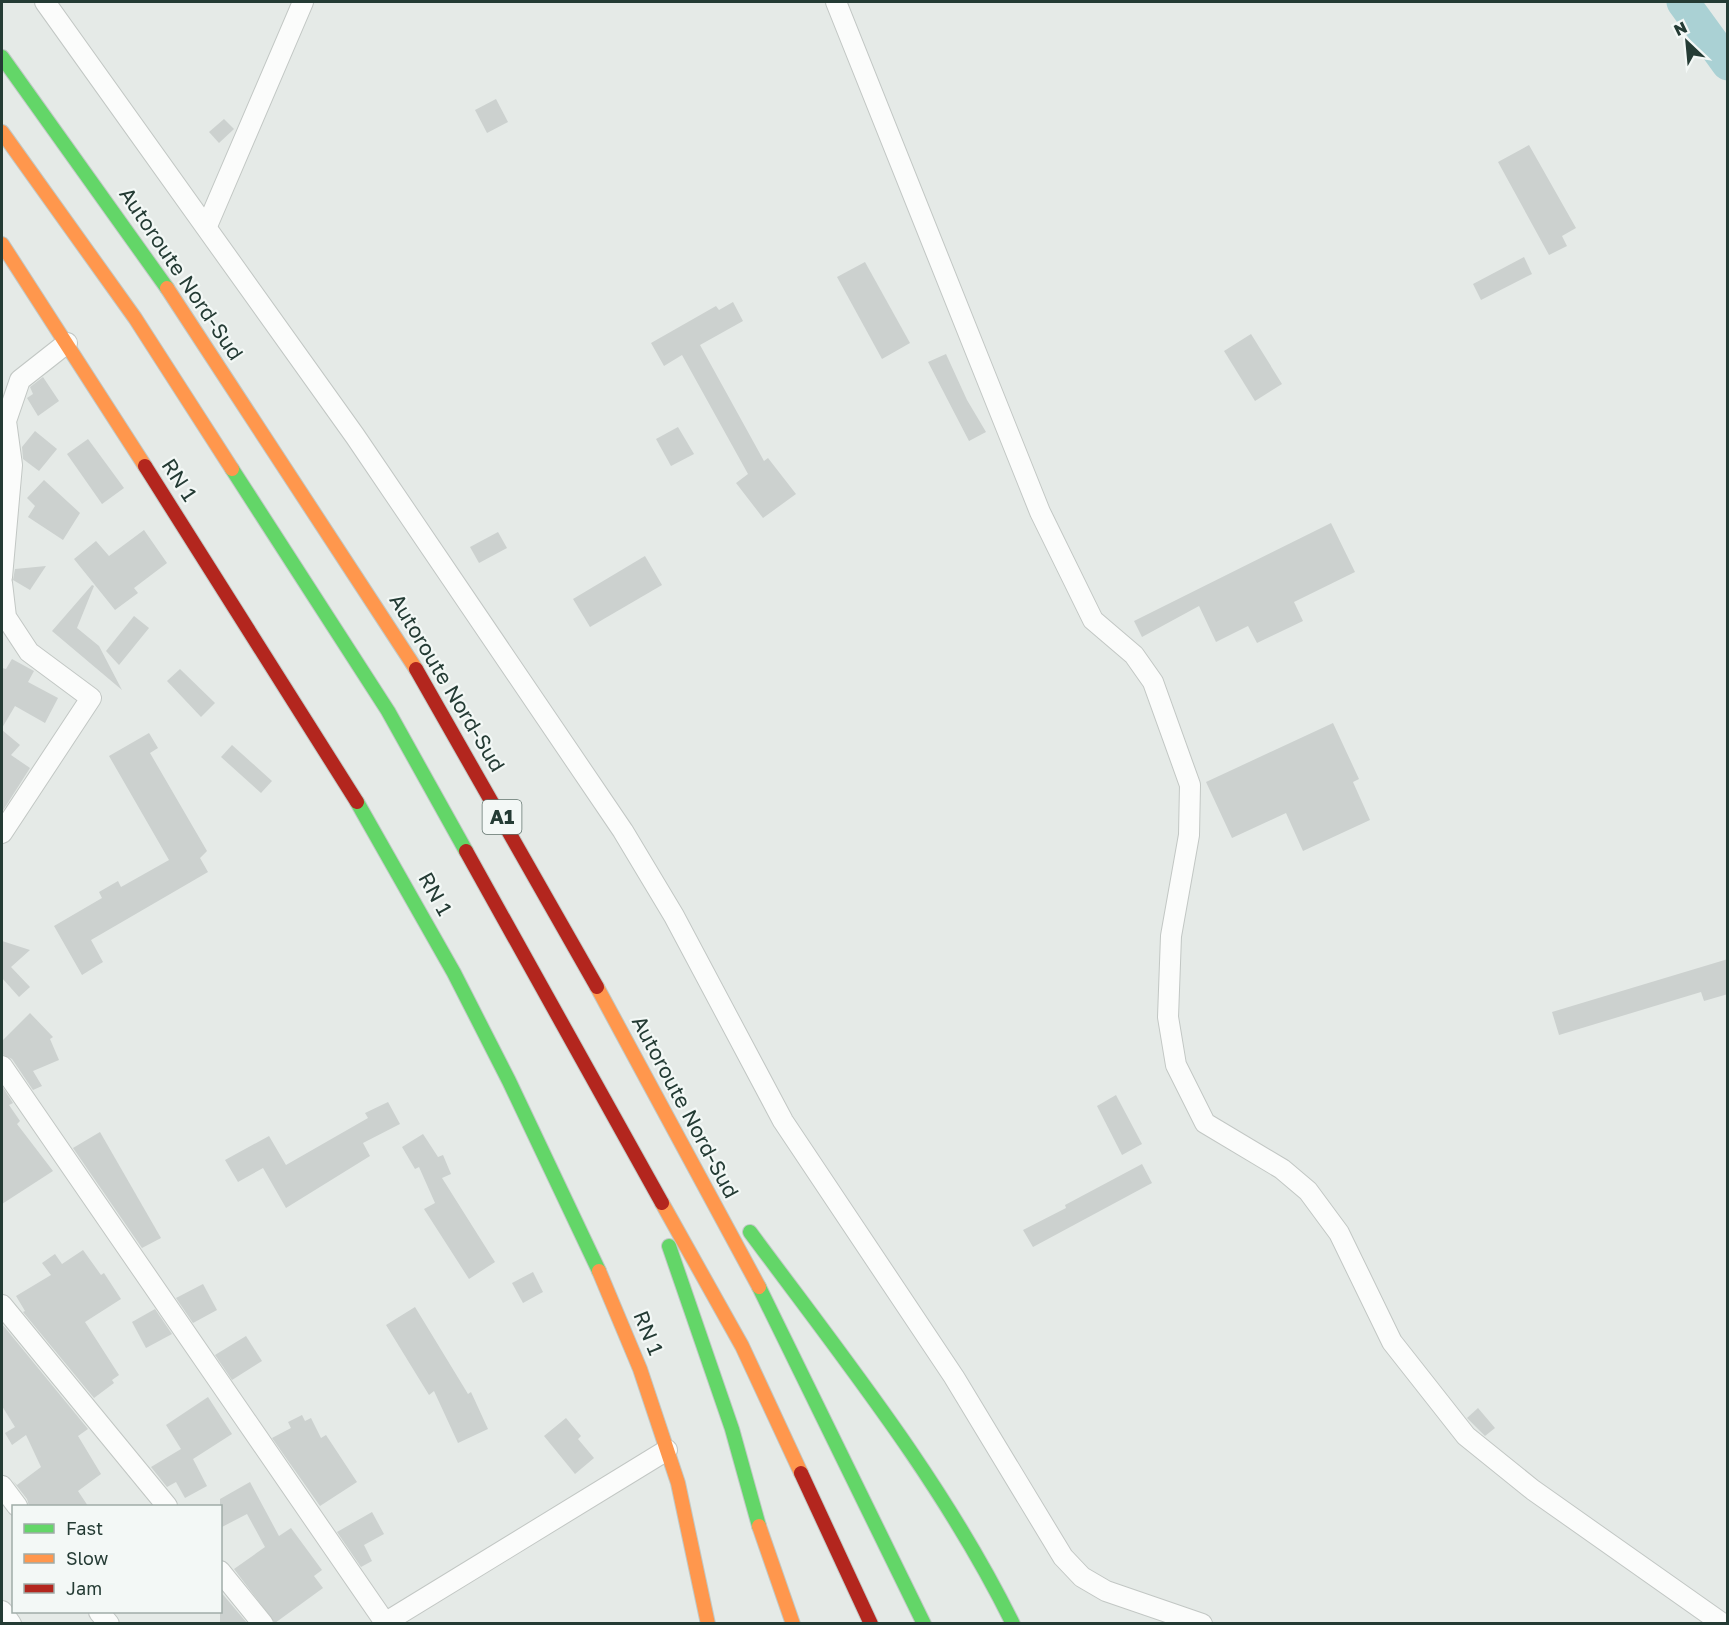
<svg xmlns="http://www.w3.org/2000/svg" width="1729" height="1625" viewBox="0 0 1729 1625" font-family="'Golos Text',sans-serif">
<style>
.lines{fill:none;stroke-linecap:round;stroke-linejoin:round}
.river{stroke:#aad1d4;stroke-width:33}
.building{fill:#ccd1cf}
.street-casing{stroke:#c2c7c4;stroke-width:22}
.fast-casing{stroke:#c1c9c6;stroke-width:16}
.slow-casing{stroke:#c1c9c6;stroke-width:16}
.jam-casing{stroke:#c1c9c6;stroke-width:16}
.street{stroke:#fbfcfb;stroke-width:20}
.fast{stroke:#63d668;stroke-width:14}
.slow{stroke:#ff974d;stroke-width:14}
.jam{stroke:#b3261e;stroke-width:14}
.labels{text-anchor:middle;stroke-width:4.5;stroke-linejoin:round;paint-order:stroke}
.shield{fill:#f3f8f6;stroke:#62746e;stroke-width:1.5}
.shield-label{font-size:20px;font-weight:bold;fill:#243b34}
.street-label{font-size:21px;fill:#243b34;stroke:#f3f8f6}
</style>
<rect width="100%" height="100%" fill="#e5eae7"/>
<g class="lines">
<path class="river" d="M1683 2 1728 64"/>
</g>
<g class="building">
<path d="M496 99 508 122 487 133 475 110Z"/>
<path d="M224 119 234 129 219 143 209 132Z"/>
<path d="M1529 145 1576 228 1562 236 1567 246 1549 255 1498 162Z"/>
<path d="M1524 257 1532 274 1481 300 1473 284Z"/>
<path d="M865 262 910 343 882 359 837 277Z"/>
<path d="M733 302 743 321 700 345 764 461 768 458 796 494 763 518 736 483 748 474 682 355 664 366 651 343 716 306 719 310Z"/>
<path d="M1251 334 1282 384 1255 401 1224 351Z"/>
<path d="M946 354 967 400 986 432 969 441 928 362Z"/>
<path d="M43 377 59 401 38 416 27 398 33 394 30 387Z"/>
<path d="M678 427 694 454 671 466 656 439Z"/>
<path d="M35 431 57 449 39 471 23 459 22 447Z"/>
<path d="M88 439 124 488 102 504 67 454Z"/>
<path d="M44 480 80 513 63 540 28 517 35 506 27 498Z"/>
<path d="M1331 523 1355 572 1294 602 1303 621 1257 643 1248 626 1216 642 1199 606 1142 637 1134 621Z"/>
<path d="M144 530 167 563 134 588 138 593 115 610 74 559 96 541 109 556Z"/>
<path d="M498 532 507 548 479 563 470 547Z"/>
<path d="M645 556 662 585 590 627 573 599Z"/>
<path d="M46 566 30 590 13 580 15 569Z"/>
<path d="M92 585 94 586 77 628 99 646 122 690 52 631Z"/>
<path d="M134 616 149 628 119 665 106 651Z"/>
<path d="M12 659 34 671 28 682 58 698 45 723 15 706 2 728V668L6 669Z"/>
<path d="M180 669 215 703 201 717 167 681Z"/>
<path d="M1333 723 1359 779 1353 782 1370 820 1303 851 1286 813 1232 838 1206 782Z"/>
<path d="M2 730 20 745 11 755 30 768 2 812Z"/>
<path d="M149 733 158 748 150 753 207 851 200 858 208 872 91 940 103 962 82 975 54 926 102 898 99 892 118 881 121 887 169 860 109 756Z"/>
<path d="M232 745 272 781 261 793 221 757Z"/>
<path d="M2 941 30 950 11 967 30 987 19 997 2 978Z"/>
<path d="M1728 959V994L1704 1001 1701 992 1559 1035 1552 1012Z"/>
<path d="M30 1013 53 1037 50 1039 59 1060 33 1071 42 1086 33 1090 12 1059 2 1054V1041Z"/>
<path d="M2 1086 13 1103 9 1105 20 1121 17 1124 53 1171 2 1204Z"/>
<path d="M1116 1095 1142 1144 1122 1155 1097 1106Z"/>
<path d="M388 1102 400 1124 363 1143 370 1156 286 1208 263 1168 238 1182 225 1160 269 1136 286 1165 368 1118 365 1113Z"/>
<path d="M100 1132 161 1238 142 1248 73 1148Z"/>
<path d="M423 1134 438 1157 443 1155 451 1174 442 1178 495 1262 469 1279 424 1209 435 1203 419 1167 415 1169 402 1147Z"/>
<path d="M1142 1164 1152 1183 1033 1247 1023 1230 1066 1208 1065 1205Z"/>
<path d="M83 1250 101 1275 104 1273 121 1299 85 1322 119 1375 112 1380 114 1383 94 1398 23 1312 25 1311 16 1296 51 1275 42 1263 55 1254 62 1264Z"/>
<path d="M533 1272 543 1292 523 1303 512 1283Z"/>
<path d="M203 1284 217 1310 193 1323 176 1298Z"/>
<path d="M415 1307 468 1394 471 1392 488 1429 458 1443 434 1391 429 1395 386 1325Z"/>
<path d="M155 1309 172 1334 146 1348 132 1322Z"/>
<path d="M2 1324 88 1429 78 1436 101 1474 78 1491 88 1506H29L27 1499 13 1481 17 1485 41 1467 26 1435 12 1445 5 1433 15 1427 2 1406Z"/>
<path d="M246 1336 262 1361 232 1380 215 1355Z"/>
<path d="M208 1397 232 1434 193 1459 207 1486 185 1498 176 1482 167 1487 151 1467 181 1449 166 1425Z"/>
<path d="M1478 1408 1495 1428 1485 1436 1467 1418Z"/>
<path d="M302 1415 305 1421 311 1418 321 1438 326 1435 357 1482 320 1506 272 1438 291 1428 288 1422Z"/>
<path d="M566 1418 581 1436 578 1439 594 1458 575 1474 544 1436Z"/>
<path d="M250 1482 279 1536 291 1528 322 1570 314 1576 323 1588 275 1623 234 1569 265 1547 247 1514 220 1528V1499Z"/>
<path d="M372 1512 384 1534 364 1545 372 1561 361 1567 337 1532Z"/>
<path d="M220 1591 247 1623H220Z"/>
</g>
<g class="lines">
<defs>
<g id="street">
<path d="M45 2 355 436 623 831 674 916 783 1121 954 1377 1063 1557 1082 1577 1106 1591 1202 1624"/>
<path d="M836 2 1040 512 1093 620 1134 655 1153 682 1190 785 1189 835 1171 936 1168 1017 1176 1065 1205 1123 1282 1169 1308 1191 1339 1233 1392 1342 1466 1436 1533 1490 1723 1624"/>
<path d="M207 226 303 2"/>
<path d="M2 577 12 465 6 421 20 380 67 343"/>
<path d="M2 583 6 617 29 652 91 698 2 833"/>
<path d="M2 1066 386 1624"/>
<path d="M2 1305 167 1506"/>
<path d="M2 1486 17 1506"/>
<path d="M220 1571 263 1624"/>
<path d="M2 1611 11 1624"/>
<path d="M99 1612 109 1624"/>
<path d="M383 1624 667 1450"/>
</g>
<g id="fast">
<path d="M2 57 167 288"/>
<path d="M232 469 388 711 466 851"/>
<path d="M357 802 454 973 509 1081 599 1271"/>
<path d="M750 1232C844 1359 943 1482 1013 1624"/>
<path d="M669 1246 732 1429 759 1526"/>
<path d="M759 1287 924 1624"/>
</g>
<g id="slow">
<path d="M2 132 135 318 232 469"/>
<path d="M2 244 145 466"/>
<path d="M167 288 416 669"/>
<path d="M597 987 759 1287"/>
<path d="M662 1203 742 1346 801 1473"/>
<path d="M599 1271 640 1369 678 1483 708 1624"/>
<path d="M759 1526 793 1624"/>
</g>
<g id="jam">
<path d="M145 466 357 802"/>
<path d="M416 669 597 987"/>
<path d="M466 851 662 1203"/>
<path d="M801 1473 871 1624"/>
</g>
</defs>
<use href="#street" class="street-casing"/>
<use href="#fast" class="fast-casing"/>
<use href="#slow" class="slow-casing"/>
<use href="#jam" class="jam-casing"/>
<use href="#street" class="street"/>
<use href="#fast" class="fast"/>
<use href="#slow" class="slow"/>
<use href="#jam" class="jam"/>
</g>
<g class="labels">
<rect class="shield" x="482.5" y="800" width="39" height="34" rx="4.5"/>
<g class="shield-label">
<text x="502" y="824">A1</text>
</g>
<g class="street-label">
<text transform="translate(181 274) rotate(56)" y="7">Autoroute Nord-Sud</text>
<text transform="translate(179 480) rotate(57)" y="7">RN 1</text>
<text transform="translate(447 683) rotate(59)" y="7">Autoroute Nord-Sud</text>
<text transform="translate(435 894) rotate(61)" y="7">RN 1</text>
<text transform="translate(685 1107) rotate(62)" y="7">Autoroute Nord-Sud</text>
<text transform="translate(648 1333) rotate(68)" y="7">RN 1</text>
</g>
</g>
<rect width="1729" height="1625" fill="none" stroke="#243b34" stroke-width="6"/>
<rect x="12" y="1505" width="210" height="108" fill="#f3f8f6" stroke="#a0aca8" stroke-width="1.5"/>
<rect x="24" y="1524" width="30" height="9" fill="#63d668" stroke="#a0aca8" stroke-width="1.5"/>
<text x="66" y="1535" font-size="18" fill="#243b34">Fast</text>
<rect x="24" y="1554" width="30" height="9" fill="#ff974d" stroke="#a0aca8" stroke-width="1.5"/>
<text x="66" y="1565" font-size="18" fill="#243b34">Slow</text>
<rect x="24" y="1584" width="30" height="9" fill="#b3261e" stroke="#a0aca8" stroke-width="1.5"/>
<text x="66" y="1595" font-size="18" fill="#243b34">Jam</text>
<g transform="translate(1687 42) rotate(334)" stroke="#f3f8f6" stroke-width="4.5" paint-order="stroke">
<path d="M0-4.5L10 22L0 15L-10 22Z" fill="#243b34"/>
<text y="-9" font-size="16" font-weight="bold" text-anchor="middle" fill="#243b34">N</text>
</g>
</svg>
